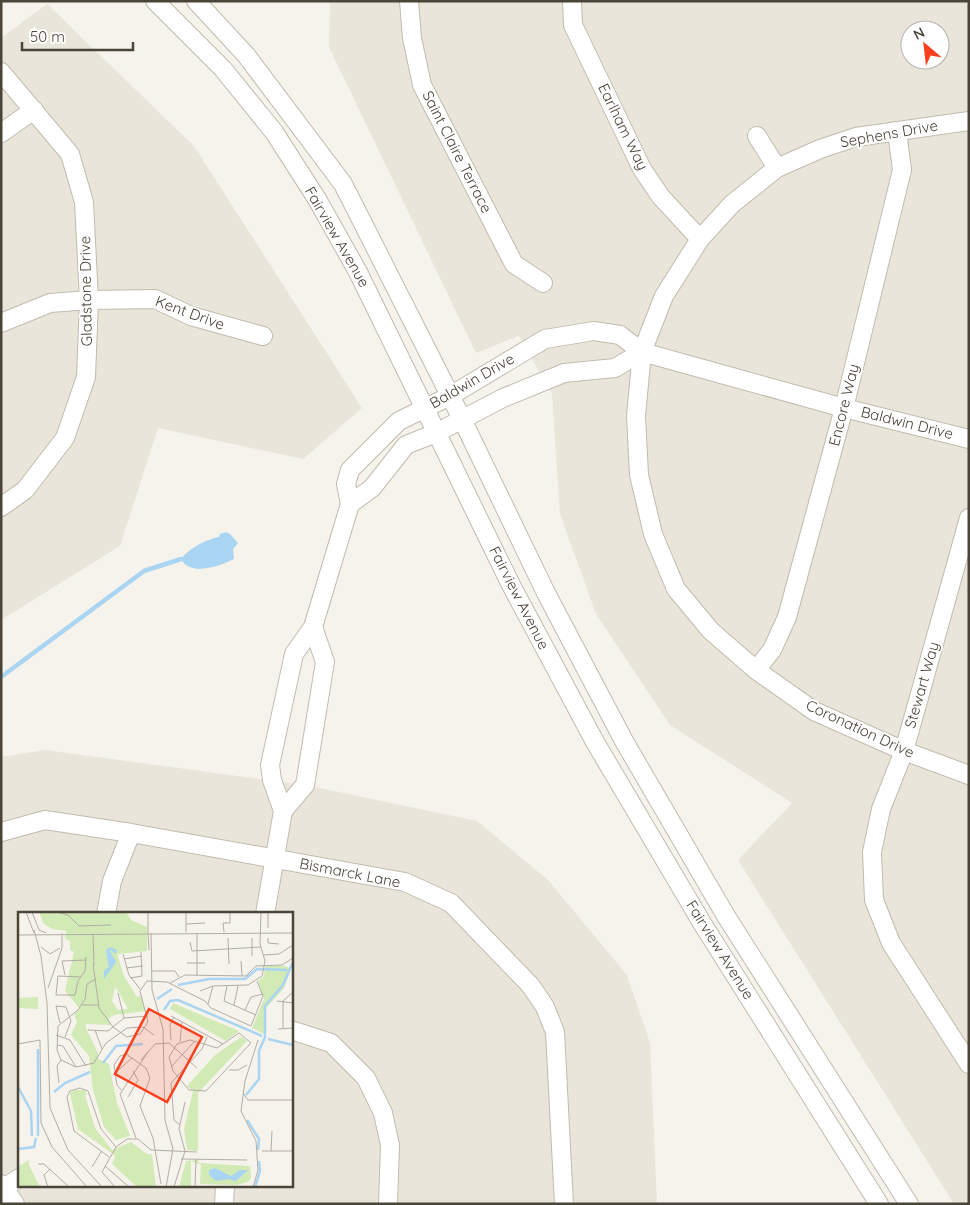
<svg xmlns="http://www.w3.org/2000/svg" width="970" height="1205" viewBox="0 0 970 1205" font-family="Quicksand,sans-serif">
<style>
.residential{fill:#eae5da;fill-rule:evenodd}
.water{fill:#a9d4f2}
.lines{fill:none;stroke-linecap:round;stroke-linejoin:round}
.stream{stroke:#a9d4f2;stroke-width:4.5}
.minor-casing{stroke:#c2bbae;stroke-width:20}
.minor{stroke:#fff;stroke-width:18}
.labels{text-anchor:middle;stroke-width:4;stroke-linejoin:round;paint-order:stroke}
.street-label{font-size:15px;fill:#4b4439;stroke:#fff}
.inset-river{fill:none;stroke:#a9d4f2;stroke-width:2.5}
.inset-road{fill:none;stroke:#b2ada4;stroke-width:1}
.view{fill:#fc3f1d;fill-opacity:0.15;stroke:#fc3f1d;stroke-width:2.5}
.inset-edge{fill:none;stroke:#4b4439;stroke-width:2.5}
</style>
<rect width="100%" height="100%" fill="#f6f3ec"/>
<g class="residential">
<path d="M330 1H969V1204H954L738 860 792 803 670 725 596 614 560 514 552 394 519 336 476 353 329 47ZM910 30H940V60H910Z"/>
<path d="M47 4 194 146 362 408 303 459 158 428 120 546 1 620V38Z"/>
<path d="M45 750 305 785 477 821 548 880 627 975 650 1043 657 1204H1V757ZM19 914H291V1186H19Z"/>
</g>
<path class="water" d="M226 532 230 534 238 543 233 549 234 559C220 566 190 577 181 559 188 549 207 539 219 537L220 534Z"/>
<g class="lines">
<path class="stream" d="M1 677 144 571 181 559"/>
<defs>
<g id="minor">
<path d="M155 1 223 69 274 132 317 199 358 272 511 585 595 742 702 923 879 1204"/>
<path d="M196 1 246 55 343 184 462 419 546 593 624 741 726 916 909 1204"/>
<path d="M409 1 412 38 422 85 514 264 543 283"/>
<path d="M572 1 573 25 642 169 661 197 700 239"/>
<path d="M1 72 70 154 84 202 89 300 86 377 65 438 25 490 1 507"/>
<path d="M969 121 856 137 820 149 777 168 732 204 700 239 664 296 642 352 636 416 639 475 653 534 676 589 711 631 756 670 814 711 904 751 969 775"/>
<path d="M1 133 34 110"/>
<path d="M757 136 777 168"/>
<path d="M1 323 50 303 89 300 155 299 191 316 263 336"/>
<path d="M350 504 372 488 406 445 436 433 503 398 564 373 615 368 642 352"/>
<path d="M969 518 904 751 881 809 872 852 874 900 891 943 969 1064"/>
<path d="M756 670 772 650 787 617 844 408 902 170 897 131"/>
<path d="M283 811 305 785 325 662 313 627"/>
<path d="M1 832 45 820 131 833 405 882 451 903 531 986 545 1007 555 1032 564 1204"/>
<path d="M106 914 112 881 131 833"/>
<path d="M265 914 283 811 272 780 270 765 294 654 313 627 350 504 346 484 350 470 399 421 450 396 545 339 594 331 620 335 642 352 844 408 969 439"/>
<path d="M291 1030 331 1043 366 1078 383 1113 390 1145 388 1204"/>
<path d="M1 1184 15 1204"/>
<path d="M4 1188 19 1178"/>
<path d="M224 1204 225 1186"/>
</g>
</defs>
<use href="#minor" class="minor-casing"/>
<use href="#minor" class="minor"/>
</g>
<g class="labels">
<g class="street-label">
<text transform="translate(623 127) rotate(64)" y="5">Earlham Way</text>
<text transform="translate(889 134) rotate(-10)" y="5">Sephens Drive</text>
<text transform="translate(457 152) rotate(63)" y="5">Saint Claire Terrace</text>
<text transform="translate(337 237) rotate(60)" y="5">Fairview Avenue</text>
<text transform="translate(86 291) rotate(-91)" y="5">Gladstone Drive</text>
<text transform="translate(190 313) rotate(20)" y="5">Kent Drive</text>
<text transform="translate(472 381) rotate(-30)" y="5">Baldwin Drive</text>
<text transform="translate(844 405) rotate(-76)" y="5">Encore Way</text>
<text transform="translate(907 423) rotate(14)" y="5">Baldwin Drive</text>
<text transform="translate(519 598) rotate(63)" y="5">Fairview Avenue</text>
<text transform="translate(922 685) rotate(-74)" y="5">Stewart Way</text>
<text transform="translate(860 729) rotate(25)" y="5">Coronation Drive</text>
<text transform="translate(350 873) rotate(11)" y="5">Bismarck Lane</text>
<text transform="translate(720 950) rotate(58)" y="5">Fairview Avenue</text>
</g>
</g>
<g transform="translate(18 912)">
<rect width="275" height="275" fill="#f6f3ec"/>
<path d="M21 0H108L113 8 129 15V39L99 42 106 64 119 85 123 84 128 99 96 103 91 106 92 113 68 112V116L80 141V147L91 152 99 191 112 224 98 228 86 215 75 178 71 144 53 123 59 110 56 102 62 97 47 79 56 40 52 38V29L47 27 48 19 34 17 26 12ZM97 75 100 79 110 97 100 98 94 89ZM247 54H267L273 57 266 76 248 96V123L234 116 246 87 240 69 246 64ZM20 85V97L0 96V86ZM155 91 221 119 208 129 152 97ZM223 125 229 129 180 181V239L169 238 166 217 175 179 169 174 197 143ZM57 178H67L69 182 67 183 77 216 94 238 113 230 129 242H134L138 275H119L94 252 97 245 95 242 60 217 52 181ZM11 248V253L22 275H0V255ZM180 248 181 251 232 254 233 266 230 270 219 273 182 272 183 253 173 249V275H161L168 249Z" fill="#d2eab5" fill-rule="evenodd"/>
<path d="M91 35 99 38 98 42 91 37 98 50 86 67V59L91 55 88 39ZM197 256 213 264 222 258H230L218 269 210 267 198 269 191 263V258Z" fill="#a9d4f2"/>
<path class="inset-river" d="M160 73 191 67H227L239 57 269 58M139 87 154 77M146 98 152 89 160 88 244 124M250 127 275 133M85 151 98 134 125 132M0 175 13 199 14 224M36 180 47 171 72 160M228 183 241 167V139L247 125V94L265 73 275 50M229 208 241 227 240 238M20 224V137M0 237 16 235 18 226M237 275 242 259 241 249"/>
<path class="inset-road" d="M8 0 16 21M14 0 21 18 28 21M39 0 50 3 61 14 93 13M168 0V20M168 12 187 11M250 16V0M16 18 23 44 29 91 32 196 50 238 84 275M206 20 205 11H212V0M133 21 134 78 145 117 147 208 155 237 148 275M179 21V63M75 22 76 53M130 22 131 38M130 22V0M0 23 275 21M210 26 211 52M250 26V31L261 32M172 30 174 39 243 35M23 35 32 42 42 36M105 42 111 63 122 77M246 43 261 42 275 33M234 44V26M106 47 124 44M223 49 224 64M169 51H187M75 52 81 96 95 115 109 125 122 122 130 110 122 79 129 69 149 70 187 89 193 96 233 114 245 84 239 69M108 56 125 54M134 59H157L161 65M47 63 44 49 68 48M63 65 40 64 38 83H57L60 69 67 59 68 45M112 66 124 64 123 40M78 67 69 72 67 87 60 98 40 114 39 138 43 148 58 155 76 151 88 131 109 116 125 115 136 123M152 71 167 63 228 64 238 54 264 53 275 46M209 74 206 89 238 103M30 76 44 36V21M182 79 195 74 230 73 244 64 247 49 242 32 243 0M100 81 106 106M259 89 275 91M190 92 195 74M64 93H81M216 93 220 74M227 98 233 85 245 82M153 104 205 132M42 111 38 94 48 95 53 109 47 125M265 116V89L275 80M260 117 275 116M70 118 90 119 106 106 130 104M77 118 84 137M221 121 233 131 188 179 171 178 155 159 151 145 159 132 172 128 199 136ZM38 123 52 128 68 154M153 128 152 113 156 105M162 130 164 110M0 132 22 128 23 211 34 235 69 275M39 133 45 134 58 155M123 148 137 132 151 131 179 156M153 155 176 130M211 158H220L229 153M97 161 114 146M41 171 39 154 43 148M103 178 99 173 96 153 102 144 108 142 128 156 132 166 122 194 135 226 143 272M225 181 230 188H275M110 185 120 168 115 159M162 213 156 208 153 171 184 137 189 125M118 226 102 182 130 140M244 239H275M253 239 254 219M91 245 56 219 49 185 52 179 62 176 70 179 83 217 98 235M163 247 229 248M20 252H26L51 275M87 254 111 275M74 255 83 240M30 275 26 263 32 257M97 275 84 260 98 235 109 227H120L133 238 179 240M156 275 167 239 161 217 167 190M177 275 178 247M235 275 240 258 238 229 223 199 227 169 240 128"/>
<path class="view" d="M131 97 184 125 149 190 97 162Z"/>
<rect width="275" height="275" class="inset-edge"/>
</g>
<rect width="970" height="1205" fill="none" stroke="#4b4439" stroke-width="5"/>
<g transform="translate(925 45) rotate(332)"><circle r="24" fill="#ffffff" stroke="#b7b4b0"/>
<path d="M0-4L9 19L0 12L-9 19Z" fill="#fc3f1d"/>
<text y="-8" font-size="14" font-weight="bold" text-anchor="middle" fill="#4b4439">N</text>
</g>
<path d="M22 42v8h111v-8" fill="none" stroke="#4b4439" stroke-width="2.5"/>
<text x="30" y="42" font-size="15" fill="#4b4439" stroke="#ffffff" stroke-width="4" paint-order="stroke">50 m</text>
</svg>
